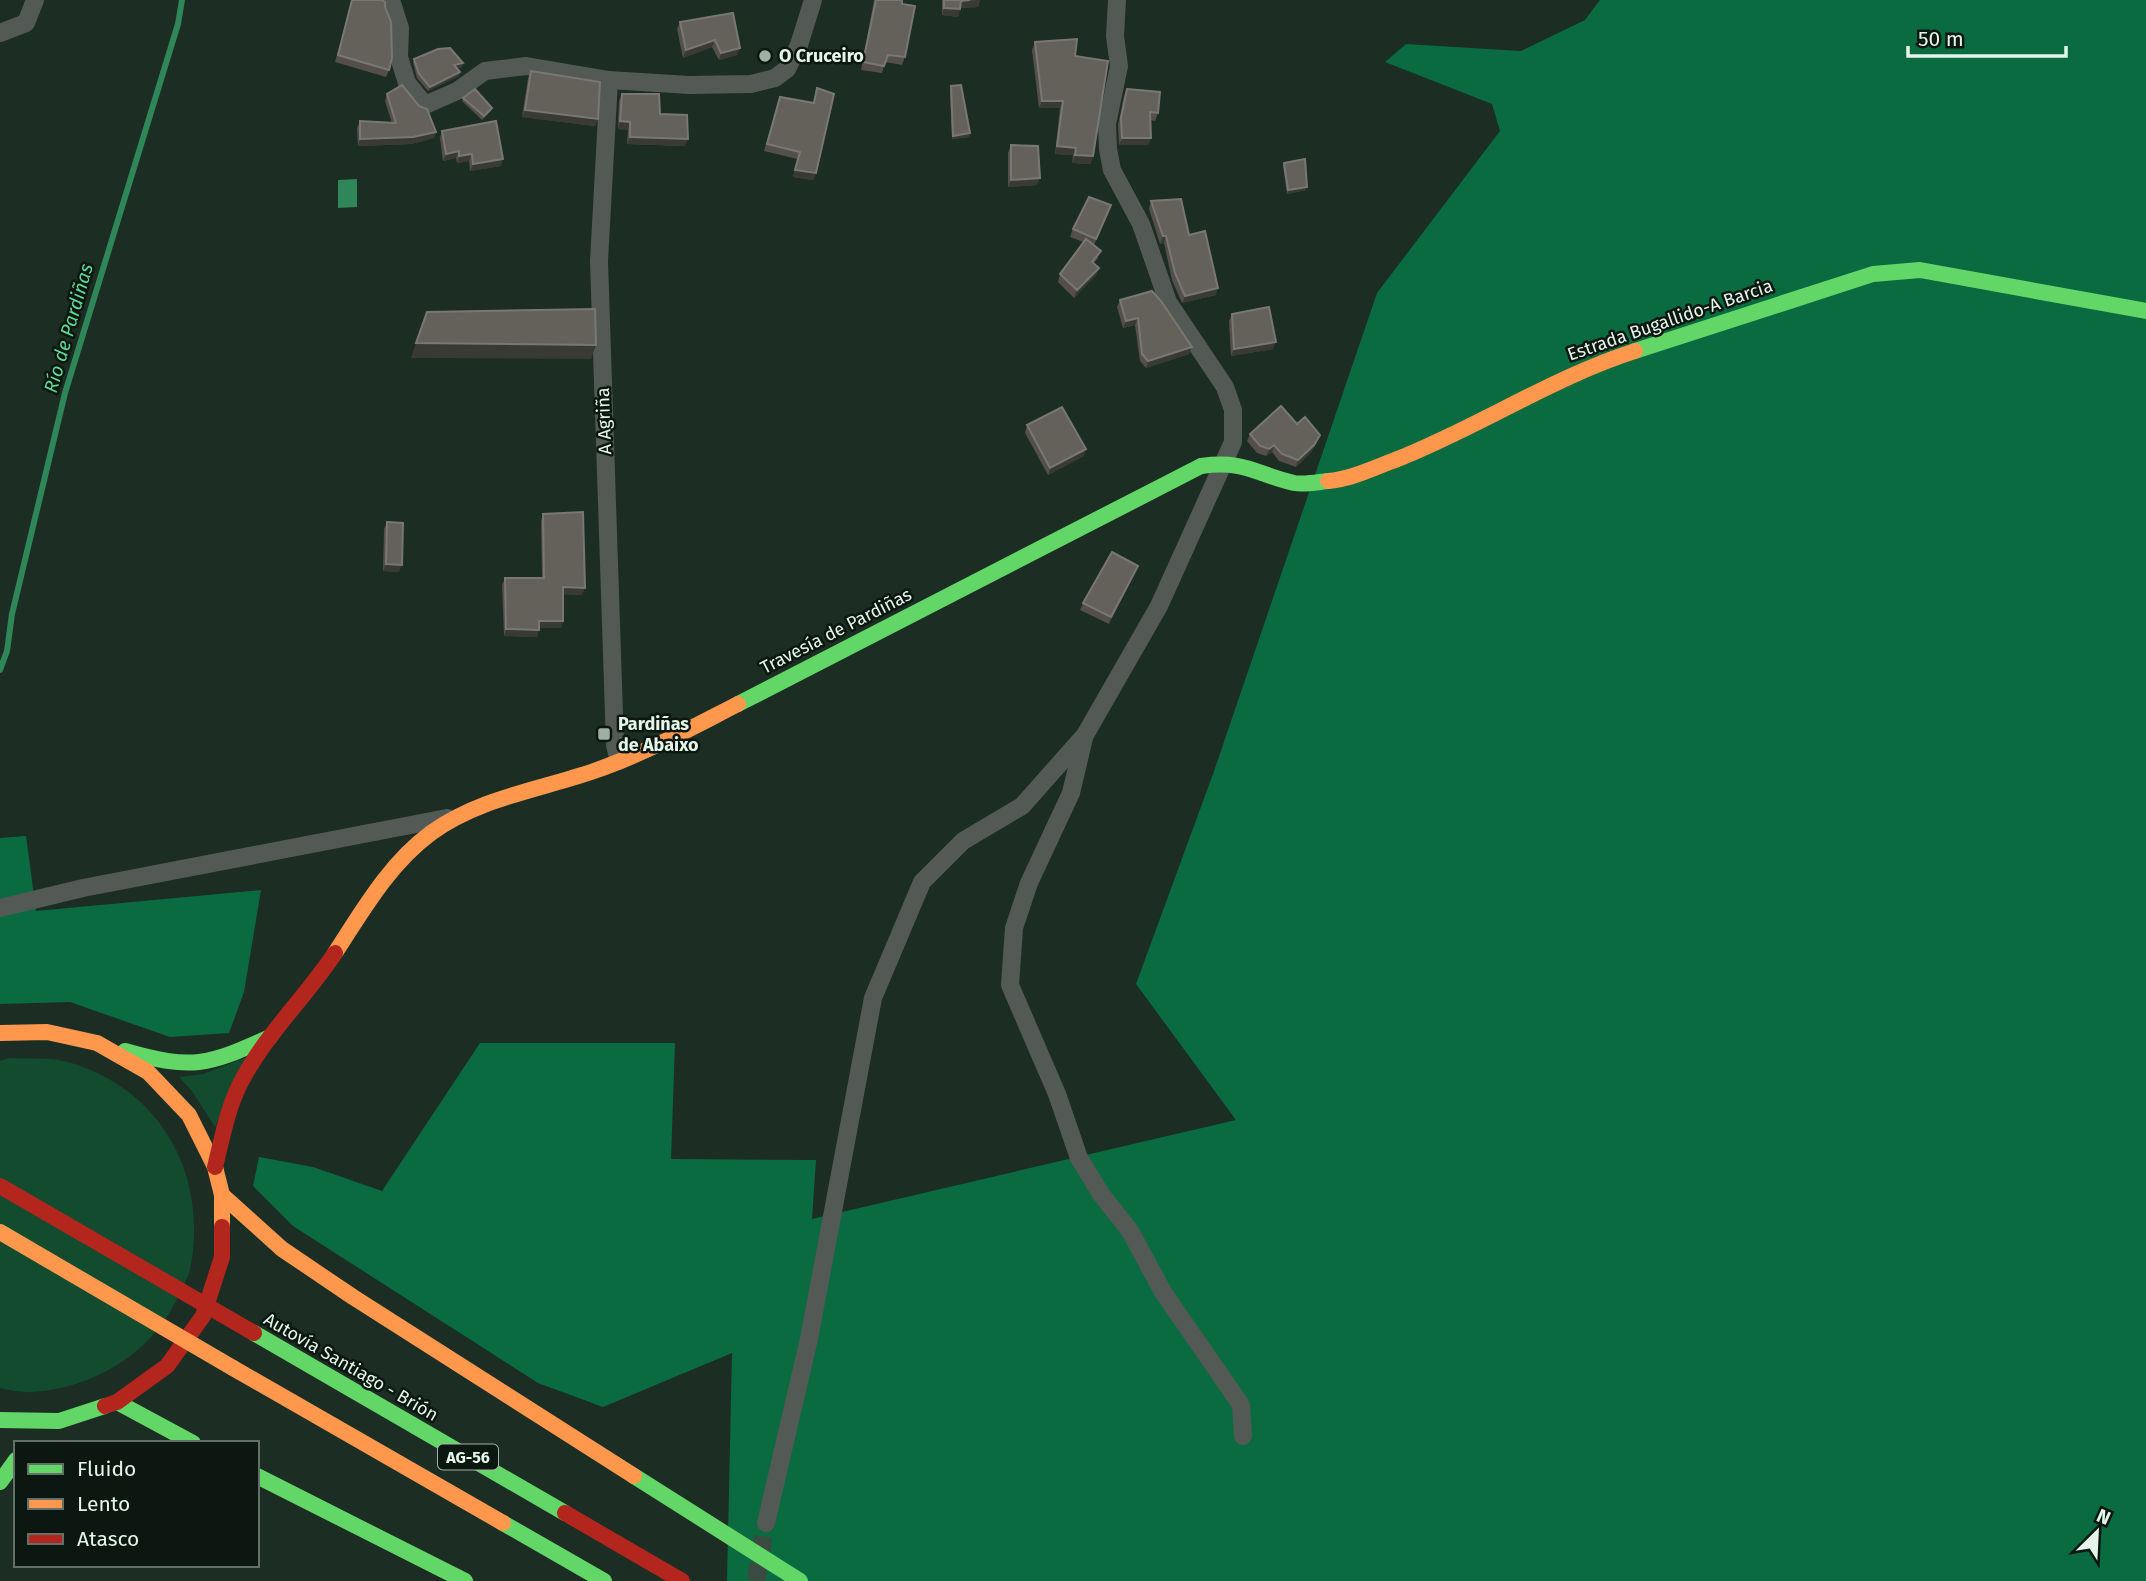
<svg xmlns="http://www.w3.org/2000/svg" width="2146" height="1581" viewBox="0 0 2146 1581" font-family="'Fira Sans',sans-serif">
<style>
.green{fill:#124b2e}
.forest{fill:#0a6b40}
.water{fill:#2f8658}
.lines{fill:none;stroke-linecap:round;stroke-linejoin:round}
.stream{stroke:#2f8658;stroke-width:6}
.street-tunnel{stroke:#3a4b41;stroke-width:18;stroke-dasharray:18 9;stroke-linecap:butt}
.street{stroke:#535a56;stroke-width:18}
.fast{stroke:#63d668;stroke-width:16}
.slow{stroke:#ff974d;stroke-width:16}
.jam{stroke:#b3261e;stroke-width:16}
.slow-bridge{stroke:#ff974d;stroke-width:16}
.jam-bridge{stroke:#b3261e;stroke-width:16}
.wall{fill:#554f4a}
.shaded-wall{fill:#383a33}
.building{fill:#64615b;stroke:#787871;stroke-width:2}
.poi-dot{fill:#9eafa4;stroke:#0b1710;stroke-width:2.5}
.labels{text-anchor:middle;stroke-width:5;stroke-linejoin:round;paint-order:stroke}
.shield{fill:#0b1710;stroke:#a3b2a8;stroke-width:2}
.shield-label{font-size:16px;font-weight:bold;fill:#e4f5e9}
.poi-label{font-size:18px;font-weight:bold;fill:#e4f5e9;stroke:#0b1710;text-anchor:start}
.street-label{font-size:18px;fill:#e4f5e9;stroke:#0b1710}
.water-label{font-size:19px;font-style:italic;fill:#60da96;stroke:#0b1710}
</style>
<rect width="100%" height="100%" fill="#1c2d23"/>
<g class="green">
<path d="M247 1057 215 1127 192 1091 179 1077 203 1074Z"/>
<path d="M9 1058C28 1059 50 1057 68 1062 162 1089 209 1176 190 1270 187 1280 181 1290 177 1299 150 1355 93 1388 32 1392 22 1393 10 1390 0 1388V1061Z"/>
</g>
<g class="forest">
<path d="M1600 0H2146V1581H727L732 1353 603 1407 538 1383 293 1226 253 1186 259 1157 313 1167 382 1191 480 1043H675L671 1159 816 1160 812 1219 1236 1120 1136 984 1213 774 1377 293 1500 131 1492 104 1385 62 1406 44 1521 51 1585 20Z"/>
<path d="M26 836 36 911 261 890 244 992 229 1033 170 1037 70 1002 0 1004V838Z"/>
</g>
<path class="water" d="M357 179V207L338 208V180Z"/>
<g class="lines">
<path class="stream" d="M0 670 7 651 12 614 65 393 178 24 182 0"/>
<path class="street-tunnel" d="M756 1581 766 1523"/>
<g class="street">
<path d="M391 0 400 28 399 57 407 83 425 105 457 91 485 71 526 66 609 80 689 85 751 84 775 78 787 69 799 45 813 0"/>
<path d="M0 33 26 23 35 0"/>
<path d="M609 80 599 261 615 745 619 761"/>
<path d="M1084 738 1071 793 1029 883 1014 928 1010 985 1057 1094 1079 1158 1101 1194 1130 1231 1163 1292 1241 1405 1243 1436"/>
<path d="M0 908 83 888 447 818"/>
<path d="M766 1523 809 1339 873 998 922 882 963 841 1022 806 1085 735 1159 606 1233 442V410L1225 387 1168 302 1141 224 1112 170 1108 149 1107 124 1119 66 1115 36 1117 0"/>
</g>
<g class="fast">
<path d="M1635 351 1873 274 1920 270 2146 311"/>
<path d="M738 704 1201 466C1246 460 1255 474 1294 483 1305 485 1318 482 1328 481"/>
<path d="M125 1051C192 1070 207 1066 270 1037"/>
<path d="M254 1333 565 1513"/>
<path d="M117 1402 193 1443"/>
<path d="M0 1420 59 1421 105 1406"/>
<path d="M257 1476 465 1581"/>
<path d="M634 1476 800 1581"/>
<path d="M0 1482 16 1460"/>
<path d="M503 1523 604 1581"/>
</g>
<g class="slow">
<path d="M1328 481C1352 479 1373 468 1395 460 1477 428 1551 378 1635 351"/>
<path d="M335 953C363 910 389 864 431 833 479 798 539 790 594 771 644 754 691 728 738 704"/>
<path d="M0 1033 47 1032 97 1043 148 1072 189 1115 215 1167 222 1195V1227"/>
<path d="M222 1195 282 1249 353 1297 634 1476"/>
<path d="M233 1368 503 1523"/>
</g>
<g class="jam">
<path d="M215 1167C222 1139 227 1110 240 1084 264 1036 306 997 335 953"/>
<path d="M105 1406 117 1402 167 1366 203 1316 222 1257V1227"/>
<path d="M565 1513 682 1581"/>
</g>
<path class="slow-bridge" d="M0 1232 233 1368"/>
<path class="jam-bridge" d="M0 1186 254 1333"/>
</g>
<g class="wall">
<path d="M352 0H382L389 70 386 77 335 62Z"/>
<path d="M874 0H902L905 57 902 65 885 62 882 73 861 70Z"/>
<path d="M942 0H980L978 7 960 8 958 17 942 15Z"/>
<path d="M733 13 737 55 719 60 712 47 683 58 677 29 680 22Z"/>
<path d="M1035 42 1075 56 1091 164 1072 163 1073 155 1055 154 1060 108H1039L1032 50Z"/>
<path d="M414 59 463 63 462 67 456 68 459 76 428 91 417 78 413 63Z"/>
<path d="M531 71 598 119 595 126 522 117 528 78Z"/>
<path d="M951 86 970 133 969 137 952 139 950 90Z"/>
<path d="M817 88 816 173 813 180 793 177 797 159 764 151 780 97 813 103Z"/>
<path d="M1127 89 1158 113 1155 121 1150 120 1151 138 1148 145H1119L1118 125 1124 96Z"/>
<path d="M387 94 436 132 434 138 411 144 358 146 357 128 360 121 392 123 385 101Z"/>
<path d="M622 94 660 114 685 146 627 144 628 130 618 129 619 101Z"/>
<path d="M463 98 492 108 491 111 482 120 462 101Z"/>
<path d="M442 131 501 166 470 171 469 161 457 163 456 158 443 161 440 138Z"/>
<path d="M1011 145 1037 185 1008 187V153Z"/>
<path d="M1284 163 1306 190 1287 194 1283 166Z"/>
<path d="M1151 201 1189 235 1216 295 1182 303 1172 280 1164 243 1160 244 1149 209Z"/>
<path d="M1109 212 1094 245 1098 258 1094 263 1099 268 1096 275 1074 298 1058 282 1060 274 1083 242 1070 237 1073 229Z"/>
<path d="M1120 300 1192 347 1189 354 1146 368 1140 361 1135 325 1123 328 1117 307Z"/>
<path d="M1232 314 1273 349 1231 356 1229 321Z"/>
<path d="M1297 424 1317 442 1311 452 1296 467 1279 461 1272 452 1266 456 1257 453 1247 441 1250 434Z"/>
<path d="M1027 425 1084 456 1048 475 1025 433Z"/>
<path d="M543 514 582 595 563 594V621L561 628H539L537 637 504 636 502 585 505 578H542L541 521Z"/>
<path d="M387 522 399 572 383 571 384 529Z"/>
<path d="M1135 573 1109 624 1080 610 1083 603Z"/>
</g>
<g class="shaded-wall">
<path d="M980 0 978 7 958 8 961 1Z"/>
<path d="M944 8 960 9 958 17 942 15Z"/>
<path d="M715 40 712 47 683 58 686 50Z"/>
<path d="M740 48 737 55 719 60 721 53Z"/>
<path d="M463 63 462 67 452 69 454 65Z"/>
<path d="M460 72 459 76 428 91 430 87Z"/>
<path d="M1042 101H1063L1060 108H1039Z"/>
<path d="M525 110 598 119 595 126 522 117Z"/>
<path d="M620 121 630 122 628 130 618 129Z"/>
<path d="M436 132 434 138 411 144 358 146 360 139Z"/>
<path d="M970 133 969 137 952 139 953 136Z"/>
<path d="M630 137 688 139 685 146 627 144Z"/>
<path d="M1122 138H1151L1148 145H1119Z"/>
<path d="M1057 146 1076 148 1073 155 1055 154Z"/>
<path d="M459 151 456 158 443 161 446 154Z"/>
<path d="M472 154 469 161 457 163 459 156Z"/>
<path d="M1075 155 1093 156 1091 164 1072 163Z"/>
<path d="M503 159 501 166 470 171 473 164Z"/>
<path d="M795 170 816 173 813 180 793 177Z"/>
<path d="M1040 178 1037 185 1008 187 1011 180Z"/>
<path d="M1307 187 1306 190 1287 194 1288 190Z"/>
<path d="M1163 236H1166L1164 243 1160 244Z"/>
<path d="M1099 268 1096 275 1074 298 1077 290Z"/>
<path d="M1218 288 1216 295 1182 303 1185 296Z"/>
<path d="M1138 318 1135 325 1123 328 1126 321Z"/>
<path d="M1276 342 1273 349 1231 356 1234 349Z"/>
<path d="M416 343 596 345 591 359 411 358Z"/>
<path d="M1192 347 1189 354 1146 368 1148 361Z"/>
<path d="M1320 435 1311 452 1296 467 1298 460Z"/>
<path d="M1274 445 1272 452 1266 456 1269 449Z"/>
<path d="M1086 449 1084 456 1048 475 1050 468Z"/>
<path d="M386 564 402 565 399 572 383 571Z"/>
<path d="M1138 566 1135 573 1109 624 1111 617Z"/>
<path d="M563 587 585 588 582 595 560 594Z"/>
<path d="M539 621H563L561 628H537Z"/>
<path d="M506 629 539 630 537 637 504 636Z"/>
</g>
<g class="building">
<path d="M352 0H382L385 2V7L391 22 392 58 389 70 338 55Z"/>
<path d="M876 0H902V4L915 6 905 57 888 55 884 66 863 62Z"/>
<path d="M944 0H970L961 1 960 9 944 8Z"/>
<path d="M733 13 740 48 721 53 715 40 686 50 680 22Z"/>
<path d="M1077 39 1075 56 1108 61 1093 156 1075 155 1076 148 1057 146 1063 101H1042L1035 42Z"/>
<path d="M450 48 463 63 454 65 460 72 430 87 419 74 414 59 438 49Z"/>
<path d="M531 71 600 82 598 119 525 110Z"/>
<path d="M402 85 419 106 427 109 436 132 413 137 360 139V121L396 123 387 94Z"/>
<path d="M961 85 970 133 953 136 951 86Z"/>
<path d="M817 88 834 94 816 173 795 170 800 152 767 144 780 97 814 103Z"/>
<path d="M475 89 492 108 484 116 463 98Z"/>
<path d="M1127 89 1160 92 1158 113 1150 112 1151 138H1122L1121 118Z"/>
<path d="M622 94H659L660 114 687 115 688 139 630 137V122L620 121Z"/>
<path d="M496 121 503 159 473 164 472 154 459 156V151L446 154 442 131Z"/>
<path d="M1011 145 1038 146 1040 178 1011 180Z"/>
<path d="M1305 159 1307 187 1288 190 1284 163Z"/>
<path d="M1089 197 1111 205 1096 239 1073 229Z"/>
<path d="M1181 199 1189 235 1205 231 1218 288 1185 296 1175 273 1166 236H1163L1151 201Z"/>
<path d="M1086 239 1101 251 1092 262 1099 268 1077 290 1060 274Z"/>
<path d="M1152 291 1161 301 1192 347 1148 361 1142 354 1138 318 1126 321 1120 300Z"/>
<path d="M1269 307 1276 342 1234 349 1232 314Z"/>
<path d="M595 309 596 345 416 343 427 312Z"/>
<path d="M1281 406 1297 424 1305 417 1320 435 1314 445 1298 460 1282 454 1274 445 1269 449 1260 446 1250 434Z"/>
<path d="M1062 407 1086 449 1050 468 1027 425Z"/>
<path d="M583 512 585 588 563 587V621H539V630L506 629 505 578H544L543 514Z"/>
<path d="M387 522 403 523 402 565 386 564Z"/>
<path d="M1112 552 1138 566 1111 617 1083 603Z"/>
</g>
<g class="poi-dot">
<circle cx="765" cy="56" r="7"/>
<rect x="597" y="727" width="14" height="14" rx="3.5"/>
</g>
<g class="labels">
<rect class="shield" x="438" y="1444.5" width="60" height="25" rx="5"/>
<g class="shield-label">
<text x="468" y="1463">AG-56</text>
</g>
<g class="poi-label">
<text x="779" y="62">O Cruceiro</text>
<text x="618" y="730">Pardiñas<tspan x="618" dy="21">de Abaixo</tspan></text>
</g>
<g class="street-label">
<text transform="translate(1670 320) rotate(-19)" y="6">Estrada Bugallido-A Barcia</text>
<text transform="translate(604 421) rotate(-92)" y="6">A Agriña</text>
<text transform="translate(836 631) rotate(-27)" y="6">Travesía de Pardiñas</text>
<text transform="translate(351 1367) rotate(30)" y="6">Autovía Santiago - Brión</text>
</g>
<g class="water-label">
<text transform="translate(68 328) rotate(-74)" y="7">Río de Pardiñas</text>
</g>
</g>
<rect x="14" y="1441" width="245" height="126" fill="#0b1710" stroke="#627067" stroke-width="2"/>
<rect x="28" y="1464" width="35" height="10" fill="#63d668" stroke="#627067" stroke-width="2"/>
<text x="77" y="1476" font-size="21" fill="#e4f5e9">Fluido</text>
<rect x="28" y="1499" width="35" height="10" fill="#ff974d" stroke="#627067" stroke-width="2"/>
<text x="77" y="1511" font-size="21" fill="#e4f5e9">Lento</text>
<rect x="28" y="1534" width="35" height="10" fill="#b3261e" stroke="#627067" stroke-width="2"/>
<text x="77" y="1546" font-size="21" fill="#e4f5e9">Atasco</text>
<g transform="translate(2097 1532) rotate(24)" stroke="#0b1710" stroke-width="5" paint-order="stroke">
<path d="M0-5L12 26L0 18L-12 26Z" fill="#e4f5e9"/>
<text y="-10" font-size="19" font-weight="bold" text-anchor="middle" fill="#e4f5e9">N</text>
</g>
<path d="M1908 46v10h158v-10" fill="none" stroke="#e4f5e9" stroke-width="3.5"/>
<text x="1918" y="46" font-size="21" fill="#e4f5e9" stroke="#0b1710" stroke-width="5" paint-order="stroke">50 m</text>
</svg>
